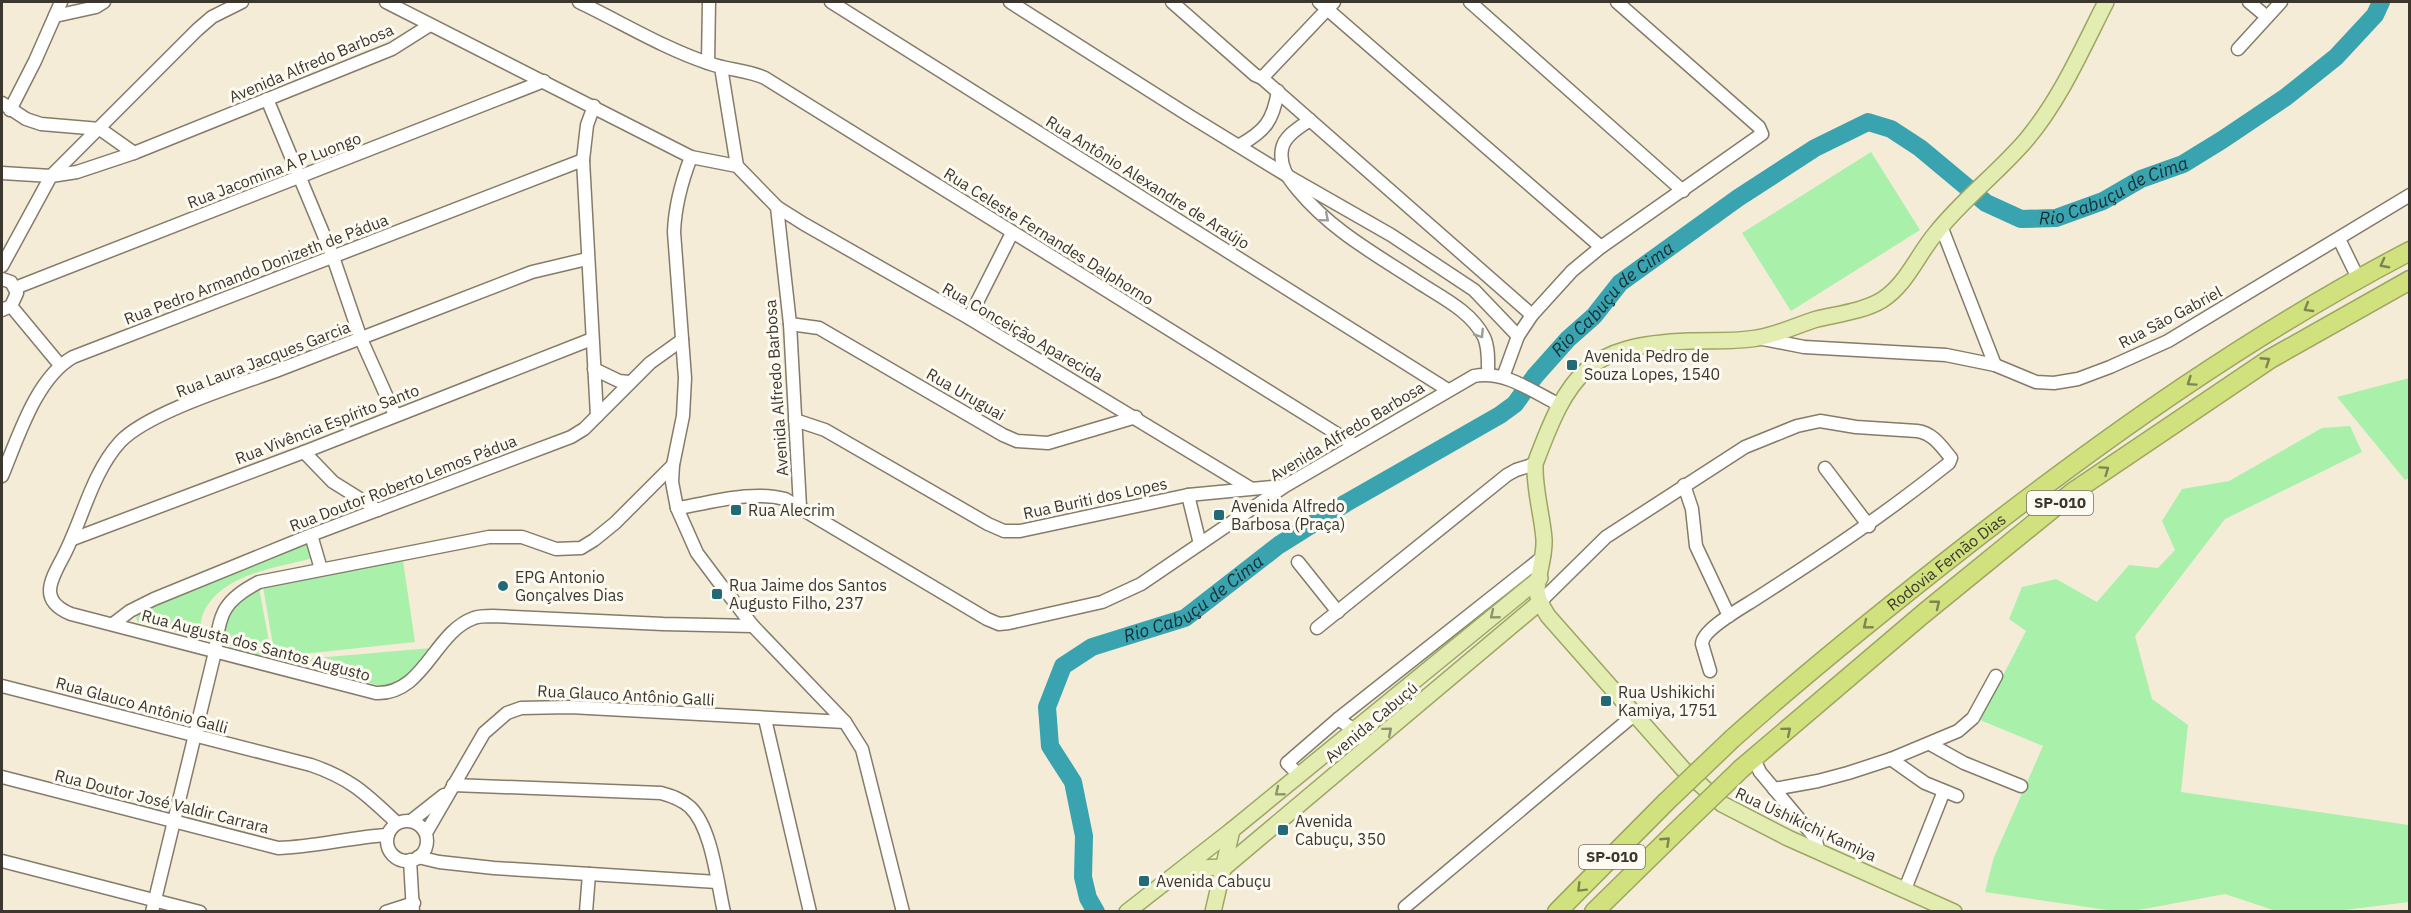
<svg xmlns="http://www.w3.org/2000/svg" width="2411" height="913" viewBox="0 0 2411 913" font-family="'IBM Plex Sans',sans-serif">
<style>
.green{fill:#a9f0ab}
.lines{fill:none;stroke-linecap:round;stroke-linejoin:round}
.river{stroke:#39a3af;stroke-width:18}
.minor-casing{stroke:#847b6a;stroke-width:15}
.major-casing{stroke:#9ca662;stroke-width:18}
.highway-casing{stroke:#9ca662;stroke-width:21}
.minor{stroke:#fff;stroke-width:12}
.major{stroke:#e3edb2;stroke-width:15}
.highway{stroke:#d1e17e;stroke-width:18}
.highway-bridge-casing{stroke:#9ca662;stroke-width:21;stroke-linecap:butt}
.highway-bridge{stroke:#d1e17e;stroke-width:18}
.oneway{stroke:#9d9b97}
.oneway2{stroke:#7e8453}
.oneway3{stroke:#8f9270}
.poi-dot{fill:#226b76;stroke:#fdfaf2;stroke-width:2}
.labels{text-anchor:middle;stroke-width:6;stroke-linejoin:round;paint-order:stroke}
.shield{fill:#fdfaf2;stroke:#75726a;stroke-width:1.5}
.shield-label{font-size:15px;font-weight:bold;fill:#3b372f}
.street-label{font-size:16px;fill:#3b372f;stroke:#fdfaf2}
.poi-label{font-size:16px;fill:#3b372f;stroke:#fdfaf2;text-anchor:start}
.water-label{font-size:18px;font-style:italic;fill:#172f32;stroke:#fdfaf2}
</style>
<rect width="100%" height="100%" fill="#f5ecd8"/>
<g class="green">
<path d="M1871 152 1920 230 1791 311 1742 233Z"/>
<path d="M2409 378V478L2405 480 2337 397Z"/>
<path d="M2350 426 2362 452 2225 519 2135 636 2152 699 2188 725 2181 792 2409 825V902L2336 911 2279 912 2225 894 2133 911 2121 912 1985 892 1994 857 2043 746 1980 720 2026 631 2009 619 2022 587 2056 579 2097 602 2129 565 2158 568 2175 550 2162 521 2182 489 2229 481 2322 428Z"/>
<path d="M308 543 313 558C276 568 220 574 203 614 200 621 201 630 200 638L138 622 136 618 141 611 149 608Z"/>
<path d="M403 561 415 642 275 657 263 587Z"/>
<path d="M259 588 272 657C261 655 244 656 235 650 217 639 226 611 239 601 245 596 253 592 259 588Z"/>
<path d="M431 648C420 667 406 682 384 687L292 660Z"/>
</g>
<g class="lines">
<path class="river" id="s1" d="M1096 912 1088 898 1083 877 1084 836 1073 782 1050 746 1047 707 1063 666 1092 647 1185 618 1279 545 1346 503 1500 415 1515 404 1535 376 1568 339 1594 316 1620 283 1738 198 1815 148 1868 122 1891 129 1920 148 1986 203 2021 219 2056 218 2103 201 2141 179 2183 164 2222 140 2286 97 2336 57 2375 15 2381 2"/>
<defs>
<g id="minor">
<path d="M386 2 691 157 737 166 777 207 804 224 969 318 1250 488"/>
<path d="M579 2C619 21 665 49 708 63 727 70 747 70 765 78L1355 445"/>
<path d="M831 2 1448 390"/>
<path d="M1010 2 1188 115 1286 175 1391 235 1474 290 1518 336"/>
<path d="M1172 2 1255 75 1262 78 1532 315"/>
<path d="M1319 2 1601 247"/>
<path d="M1470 2 1683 191"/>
<path d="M2249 2 2267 17"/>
<path d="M55 16 96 7 104 2"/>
<path d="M2238 49 2281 2"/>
<path d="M708 63 709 2"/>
<path d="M721 67 737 166"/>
<path d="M1262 78 1334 2"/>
<path d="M267 99 333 257 361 339 395 415"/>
<path d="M2 103 26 119 41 124 100 129 134 153"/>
<path d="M594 106 587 125 583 160 597 416"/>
<path d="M10 110 35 61 61 2"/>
<path d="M1310 120C1300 127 1284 136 1282 149 1279 166 1288 178 1298 190 1331 230 1375 254 1418 282 1441 297 1471 311 1484 337 1489 348 1488 362 1488 374"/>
<path d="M1240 145C1265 131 1273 121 1278 91"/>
<path d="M691 157C681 183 675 205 674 232L685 378 683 416 673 465 672 482 677 508 697 553 718 581 753 626 845 722 862 749 903 912"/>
<path d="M2 173 51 176 77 172 134 153 392 49 430 25"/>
<path d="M777 207 790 324 800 507"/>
<path d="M1941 226 1995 365"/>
<path d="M2339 239 2358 278"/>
<path d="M587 259 532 272C448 304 365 337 281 369 241 384 148 412 120 442 91 474 82 522 62 559 49 583 40 601 71 614L376 693C424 695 434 632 474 618 479 616 487 616 493 616L663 624 753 626"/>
<path d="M2 266 51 176 197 30 212 17 242 2"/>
<path d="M2 279 11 282 17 293 11 306 2 310"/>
<path d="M15 288 544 81"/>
<path d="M11 306 60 365"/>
<path d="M969 318 1012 233"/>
<path d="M790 324 819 328 1003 435 1017 441 1048 443 1136 417"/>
<path d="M1758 338 1804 347 1946 355 1995 365 2036 382 2054 383 2078 379 2110 367 2168 341 2410 195"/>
<path d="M594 369 619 381 629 382"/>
<path d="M1503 377 1518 336 1532 315 1572 271 1601 247 1762 134 1759 127 1617 2"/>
<path d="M795 420 825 430 988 524 1004 531H1020L1188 495 1283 486"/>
<path d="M304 452 333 482 378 510"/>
<path d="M1825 468 1869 526"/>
<path d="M2 476C18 438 36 378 73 357L583 160"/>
<path d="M1684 485 1692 509 1696 546 1729 616"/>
<path d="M1188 495 1200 544"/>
<path d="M677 508C711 503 751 490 785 499L987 619 999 624 1009 623 1102 602 1141 584 1285 486 1474 376C1505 370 1533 392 1560 405"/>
<path d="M311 535 321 569"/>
<path d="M73 539 304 452 592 339"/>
<path d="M1298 562 1338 612"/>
<path d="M1540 602 1606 537 1745 447 1797 426 1820 421 1856 427 1917 431C1933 433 1941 446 1951 458L1949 463C1887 513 1824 555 1757 598 1745 606 1702 629 1702 644L1710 671"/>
<path d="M113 624 130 611 154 599 311 535 571 437 584 429 650 363 682 340"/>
<path d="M1317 628 1507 475 1516 470 1535 464"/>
<path d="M2 686 311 765C352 779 367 795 397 823"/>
<path d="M765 719 810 912"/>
<path d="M1338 719 1353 729 1370 746"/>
<path d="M1930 744 1964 763 2021 786"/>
<path d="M1754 759 1760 772 1816 839 1818 851"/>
<path d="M1891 759 1925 783 1957 796"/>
<path d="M1299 775 1287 763 1338 719 1544 556"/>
<path d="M2 777 278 848C315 847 351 837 388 835"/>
<path d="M453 785 661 793C672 796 681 799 690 807 712 828 717 882 724 912"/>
<path d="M1774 789 1818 781 1848 773 1891 759 1958 731 1973 718 1996 676"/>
<path d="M411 821 444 795"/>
<circle cx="407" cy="841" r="20"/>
<path d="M426 833 484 733 507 713 521 708 570 707 845 722"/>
<path d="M418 857 439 862 494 868 717 882"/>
<path d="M410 860 413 912"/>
<path d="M2 861 200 912"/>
<path d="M1905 889 1944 791"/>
<path d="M1405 907 1634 715"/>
<path d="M152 912 215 652C220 612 223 601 259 582L489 537H522L556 549 581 548 594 540 615 523 673 465"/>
<path d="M386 912 414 903"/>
<path d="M586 912 589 874"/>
</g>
<g id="major">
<path d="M1225 867 1540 602"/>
<path d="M1185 872 1197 868 1225 867"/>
<path d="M1127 912 1232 830 1540 578"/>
<path d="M1213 912 1232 830"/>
<path d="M1954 912 1788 838 1722 804 1683 769 1548 616C1543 608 1537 599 1537 590 1538 572 1545 557 1544 539 1542 514 1534 489 1535 464 1569 373 1587 345 1689 341 1711 340 1735 342 1757 338 1777 335 1797 325 1817 319 1838 314 1864 311 1882 300 1907 284 1918 254 1936 233 1963 199 1999 172 2027 139 2061 98 2082 49 2106 2"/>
</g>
<g id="highway">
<path id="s2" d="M1732 739C1809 670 1889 606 1971 542 2110 434 2253 333 2410 251"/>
<path d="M1742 768 1923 614 2073 492 2270 359 2410 280"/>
<path d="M1557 912 1666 802"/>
<path d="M1594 912 1686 822"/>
</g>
</defs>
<use href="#minor" class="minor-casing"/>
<use href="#major" class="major-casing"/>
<use href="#highway" class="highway-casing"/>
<use href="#minor" class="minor"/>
<use href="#major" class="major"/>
<use href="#highway" class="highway"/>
<defs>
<g id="highway-bridge">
<path d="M1666 802 1732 739"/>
<path d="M1686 822 1742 768"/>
</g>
</defs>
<use href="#highway-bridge" class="highway-bridge-casing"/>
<use href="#highway-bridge" class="highway-bridge"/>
</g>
<defs><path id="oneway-chevron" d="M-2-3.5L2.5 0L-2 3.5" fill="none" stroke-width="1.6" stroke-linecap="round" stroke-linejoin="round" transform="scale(1.5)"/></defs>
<g class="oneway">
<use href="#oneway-chevron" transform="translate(1325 218) rotate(40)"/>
<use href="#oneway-chevron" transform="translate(1480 334) rotate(57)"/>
</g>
<g class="oneway2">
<use href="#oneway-chevron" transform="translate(2384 264) rotate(152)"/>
<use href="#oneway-chevron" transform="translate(2308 308) rotate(149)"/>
<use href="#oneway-chevron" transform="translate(2266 361) rotate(-33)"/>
<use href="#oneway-chevron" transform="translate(2191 382) rotate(146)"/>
<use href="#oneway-chevron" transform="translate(2105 470) rotate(-35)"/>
<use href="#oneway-chevron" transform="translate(1936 604) rotate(-39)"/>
<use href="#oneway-chevron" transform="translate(1867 625) rotate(141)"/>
<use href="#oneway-chevron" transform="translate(1787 731) rotate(-40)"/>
<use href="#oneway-chevron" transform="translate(1666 841) rotate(-43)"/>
<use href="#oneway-chevron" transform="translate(1581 888) rotate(135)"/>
</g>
<g class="oneway3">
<use href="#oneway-chevron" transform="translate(1494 615) rotate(141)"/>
<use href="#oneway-chevron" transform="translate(1388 731) rotate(-40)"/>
<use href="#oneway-chevron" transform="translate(1279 792) rotate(141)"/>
</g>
<g class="poi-dot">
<rect x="1566" y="359" width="12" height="12" rx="3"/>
<rect x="730" y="504" width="12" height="12" rx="3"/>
<rect x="1213" y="509" width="12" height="12" rx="3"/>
<circle cx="503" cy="586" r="6"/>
<rect x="711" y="588" width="12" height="12" rx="3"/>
<rect x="1600" y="695" width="12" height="12" rx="3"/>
<rect x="1277" y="824" width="12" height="12" rx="3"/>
<rect x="1138" y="875" width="12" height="12" rx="3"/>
</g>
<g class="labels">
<g class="shield">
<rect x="2027" y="491" width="66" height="24" rx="4.5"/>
<rect x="1579" y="845" width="66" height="24" rx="4.5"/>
</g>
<g class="shield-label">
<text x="2060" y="508">SP-010</text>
<text x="1612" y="862">SP-010</text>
</g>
<g class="street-label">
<text transform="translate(311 63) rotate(-23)" y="6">Avenida Alfredo Barbosa</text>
<text transform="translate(274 170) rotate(-21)" y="6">Rua Jacomina A P Luongo</text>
<text transform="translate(1148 182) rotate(32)" y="6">Rua Antônio Alexandre de Araújo</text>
<text transform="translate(1049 236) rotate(32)" y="6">Rua Celeste Fernandes Dalphorno</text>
<text transform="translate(256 269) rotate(-21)" y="6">Rua Pedro Armando Donizeth de Pádua</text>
<text transform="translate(2170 317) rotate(-28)" y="6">Rua São Gabriel</text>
<text transform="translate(1023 332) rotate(30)" y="6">Rua Conceição Aparecida</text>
<text transform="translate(263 359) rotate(-21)" y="6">Rua Laura Jacques Garcia</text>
<text transform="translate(776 388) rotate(-94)" y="6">Avenida Alfredo Barbosa</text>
<text transform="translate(966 394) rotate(30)" y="6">Rua Uruguai</text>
<text transform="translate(327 424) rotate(-21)" y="6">Rua Vivência Espírito Santo</text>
<text transform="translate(1347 431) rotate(-31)" y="6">Avenida Alfredo Barbosa</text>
<text transform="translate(403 483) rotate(-21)" y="6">Rua Doutor Roberto Lemos Pádua</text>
<text transform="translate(1095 498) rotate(-12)" y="6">Rua Buriti dos Lopes</text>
<text dy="6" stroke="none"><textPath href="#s2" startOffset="278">Rodovia Fernão Dias</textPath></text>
<text transform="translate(256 645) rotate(15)" y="6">Rua Augusta dos Santos Augusto</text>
<text transform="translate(626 695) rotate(3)" y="6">Rua Glauco Antônio Galli</text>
<text transform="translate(142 705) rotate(15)" y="6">Rua Glauco Antônio Galli</text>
<text transform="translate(1371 722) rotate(-40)" y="6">Avenida Cabuçú</text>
<text transform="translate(162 801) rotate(14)" y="6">Rua Doutor José Valdir Carrara</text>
<text transform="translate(1806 824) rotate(25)" y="6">Rua Ushikichi Kamiya</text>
</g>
<g class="poi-label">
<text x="1584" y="362">Avenida Pedro de<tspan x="1584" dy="18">Souza Lopes, 1540</tspan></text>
<text x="1231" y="512">Avenida Alfredo<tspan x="1231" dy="18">Barbosa (Praça)</tspan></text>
<text x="748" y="516">Rua Alecrim</text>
<text x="515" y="583">EPG Antonio<tspan x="515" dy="18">Gonçalves Dias</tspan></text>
<text x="729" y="591">Rua Jaime dos Santos<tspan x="729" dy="18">Augusto Filho, 237</tspan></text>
<text x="1618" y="698">Rua Ushikichi<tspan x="1618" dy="18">Kamiya, 1751</tspan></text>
<text x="1295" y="827">Avenida<tspan x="1295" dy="18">Cabuçu, 350</tspan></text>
<text x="1156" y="887">Avenida Cabuçu</text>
</g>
<g class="water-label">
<text dy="6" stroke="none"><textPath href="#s1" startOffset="1524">Rio Cabuçu de Cima</textPath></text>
<text dy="6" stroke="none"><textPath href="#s1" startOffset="930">Rio Cabuçu de Cima</textPath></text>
<text dy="6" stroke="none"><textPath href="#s1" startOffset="408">Rio Cabuçu de Cima</textPath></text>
</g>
</g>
<rect width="2411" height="913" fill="none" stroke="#3b372f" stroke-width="6"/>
</svg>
